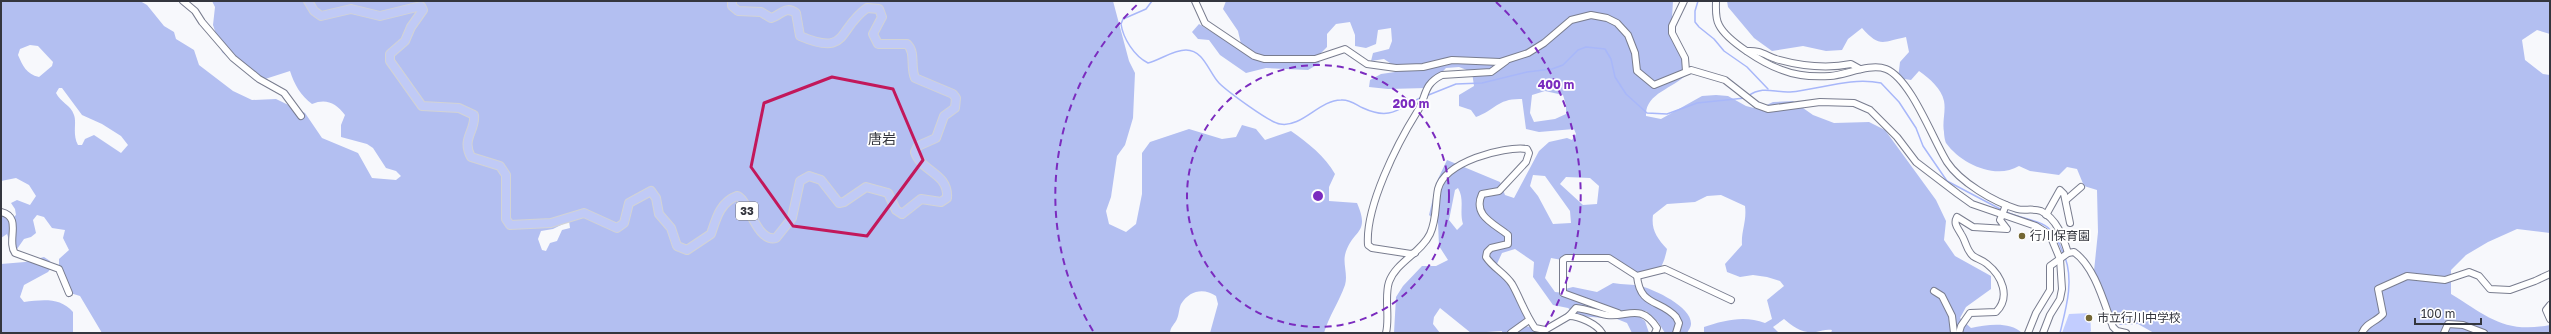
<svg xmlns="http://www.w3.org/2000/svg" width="2551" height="334" viewBox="0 0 2551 334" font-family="'Golos Text','Noto Sans JP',sans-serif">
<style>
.green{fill:#c2cdff}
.forest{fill:#b3bff1;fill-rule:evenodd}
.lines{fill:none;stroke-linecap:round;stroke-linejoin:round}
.stream{stroke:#a8b7f9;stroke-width:1.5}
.minor-casing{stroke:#797d8f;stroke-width:8}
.major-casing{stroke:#d2d3d5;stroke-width:10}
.minor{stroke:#fff;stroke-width:6}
.major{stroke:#c0caf6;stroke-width:8}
.marked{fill:none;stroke:#c2185b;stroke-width:3;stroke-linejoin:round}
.ring{fill:none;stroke:#7b2cbf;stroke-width:2;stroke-dasharray:7 5}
.poi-dot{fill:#746734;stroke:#fff;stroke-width:1.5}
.labels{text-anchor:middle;stroke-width:3.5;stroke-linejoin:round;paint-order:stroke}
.shield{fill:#fff;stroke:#717278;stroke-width:1}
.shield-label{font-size:11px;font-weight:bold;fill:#34363e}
.poi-label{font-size:12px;fill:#34363e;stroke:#fff;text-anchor:start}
.quarter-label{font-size:14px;fill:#34363e;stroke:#fff}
.centre{fill:#7b2cbf;stroke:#fff;stroke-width:2}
.ring-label{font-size:12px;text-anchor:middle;font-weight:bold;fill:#7b2cbf;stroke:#fff;stroke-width:3.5;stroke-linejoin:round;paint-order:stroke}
</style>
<rect width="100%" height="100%" fill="#f7f8fc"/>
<path class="green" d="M2090 313 2091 331 2089 333H2062L2069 314Z"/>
<g class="forest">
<path d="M1 1H140L147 5 164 26 174 32 176 39 194 50 199 65 233 91 252 100 276 99 305 113 322 138 358 153 372 178 396 180 401 176 396 171 386 168 373 148 367 144 341 137V125L345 115C336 103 326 98 312 104 301 96 294 84 290 71L262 80 233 62 222 52 213 25 215 7 212 1H1113L1129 61 1135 73 1133 118 1125 145 1117 156 1111 197 1106 211 1109 224 1126 232 1136 224 1142 194V153L1150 142 1189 129 1222 139 1236 137 1242 125 1256 129 1265 140 1291 131C1308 143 1325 156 1335 174L1329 187V201L1357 203C1371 235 1352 229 1345 255 1343 264 1348 275 1345 285 1339 302 1329 316 1324 333H1210L1218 304 1216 296C1204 288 1190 290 1181 304 1179 308 1179 315 1177 319 1175 324 1170 327 1170 333H102L80 296 67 292 66 278 59 266V259L69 250 63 238 65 230 52 228 44 217 37 215 33 220 36 233 31 237 24 239 17 249 11 246 7 234 1 238V215L11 219 16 215 15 209 11 203 17 200 30 205 36 196 29 185 16 178 1 181ZM30 45 38 46 53 62 52 66 39 77C26 74 23 66 18 55L20 49ZM59 88H62L82 115 102 124 121 136 128 145 121 153 94 135 85 139 82 145H78C72 134 77 123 74 115 71 105 60 102 56 93ZM569 221 570 228 562 230 557 241 550 243 546 251 542 250 538 239 541 231 553 229Z"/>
<path d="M1226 1H1673L1672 18 1687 74C1673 89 1645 93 1646 116L1661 119 1702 96 1716 95 1728 96 1746 106 1758 109 1773 102 1793 101 1813 115 1834 123 1869 122 1885 130 1936 200 1946 221 1944 240 1955 256 1991 276V289L1966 307 1960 318 1971 328C1987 325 2009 321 2022 333H1831L1832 330C1826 329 1822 331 1816 332 1803 334 1793 327 1784 319L1773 327 1779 333H1704V327C1724 320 1745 315 1765 323L1772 319 1767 300 1784 286 1780 281 1767 277 1753 275 1740 277 1727 272 1725 264 1742 245C1741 231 1747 221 1745 206L1721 195 1707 196 1695 202 1667 204 1653 215C1651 230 1657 238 1667 249 1663 267 1660 273 1643 278L1609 256 1562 260 1551 258 1545 278 1555 292 1565 293V289L1573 287 1597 292 1613 283C1623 285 1633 284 1641 286 1655 290 1692 307 1691 324 1691 327 1688 331 1687 333H1665L1658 322 1646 311 1634 313 1645 321 1649 333H1632L1627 323 1617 319 1579 316 1568 308 1553 305 1533 277 1534 262 1515 249 1502 253 1496 266C1510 283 1523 304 1526 326L1537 329 1538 333H1502V331L1471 333 1440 308 1434 317 1433 324 1440 333H1394L1396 297 1403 286 1422 266H1436L1448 260 1439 246 1438 223 1429 215 1437 181 1447 160 1500 182 1505 195 1514 198 1539 151 1549 142 1567 138 1572 140 1576 134 1574 129 1539 132 1526 129 1522 99C1498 98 1495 110 1476 117L1471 110 1459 106V95L1474 86 1472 72 1459 67 1446 68 1427 88 1388 89 1369 87 1370 80 1381 74 1402 71 1384 59 1371 61 1373 53 1389 49 1392 41 1391 28 1378 30 1376 44 1366 48 1355 46V35L1350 22 1336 24 1327 34V47L1316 58 1320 63 1308 70 1266 68 1246 73 1220 55 1209 40 1198 39 1192 32 1199 24 1248 54 1241 44 1238 31 1223 9ZM1545 91 1563 95 1566 105V114L1555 119 1534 122 1530 113 1532 95ZM1533 175 1545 176 1570 211 1571 223 1553 224 1538 196 1530 186ZM1566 177 1590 178 1599 186 1597 204 1583 205 1560 184ZM1458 188C1465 200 1459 211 1463 224L1457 230 1449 220 1455 190Z"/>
<path d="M1727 1H2550V34L2537 30 2522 40 2525 60 2543 74 2550 75V233L2517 229 2488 242 2466 255 2451 270V294C2487 316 2504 334 2550 325V333H2154L2138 324 2120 325 2107 312 2094 271 2098 232 2097 190 2084 186 2077 169 2067 167 2059 175 2030 171 2019 166C1996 180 1961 164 1946 143 1945 141 1944 135 1944 132 1942 122 1946 111 1944 101 1941 88 1930 79 1919 71L1911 80 1898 78 1900 62 1909 52 1906 37C1882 42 1880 48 1862 28L1848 39 1842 50 1826 51 1803 46 1772 51 1754 38 1728 7Z"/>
<path d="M44 257 50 261 52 267 48 272 24 285 20 297 24 302C42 300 60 297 73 312V333H1V264L25 262Z"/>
</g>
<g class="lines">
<g class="stream">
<path d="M1152 1 1146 9 1123 19 1121 24C1123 38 1134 56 1148 63 1160 60 1173 50 1186 50 1204 50 1209 73 1219 83 1227 91 1270 123 1280 124 1302 128 1319 100 1341 100 1350 99 1356 105 1363 108 1391 121 1399 108 1422 97"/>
<path d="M1698 1 1695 11V22L1699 27 1714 39 1724 51 1747 67 1768 89"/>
<path d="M1426 96 1456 84 1482 83 1527 72 1552 69 1563 65 1578 50 1586 47 1605 49 1611 59 1615 77 1626 94 1647 113 1667 114 1697 103 1745 98"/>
<path d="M1748 96C1764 85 1774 93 1790 92 1821 89 1850 77 1881 83L1899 102 1916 128 1923 146 1947 181 2002 210"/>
<path d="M2006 212C2037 225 2050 216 2063 253"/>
<path d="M2060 333C2066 308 2074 282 2065 257"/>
</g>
<defs>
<g id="minor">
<path d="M183 1 195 11 202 22 233 58 259 79 284 93 301 116"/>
<path d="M1195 1 1205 23 1254 56 1264 59H1315L1345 49 1367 64 1396 68 1423 67 1452 60 1500 62 1528 53 1544 43 1571 20 1591 15 1607 18 1617 23 1628 35 1635 53 1637 71 1654 85 1691 70 1725 80 1757 105 1768 109 1820 102 1854 103 1870 110 1897 137 1916 162 1958 194 1972 204 2036 226 2050 235 2060 259 2062 289 2060 299 2050 315 2043 333"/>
<path d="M1684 1 1672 26V33L1685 58 1686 71"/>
<path d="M1716 1C1716 9 1715 18 1719 25 1727 41 1764 64 1782 70 1797 76 1814 77 1830 76 1846 75 1870 63 1886 69 1911 79 1933 140 1947 162 1960 182 1994 202 2017 209 2024 211 2033 208 2041 211 2057 219 2063 237 2068 253"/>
<path d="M1747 51C1759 50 1765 55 1776 59 1801 66 1826 69 1851 64L1860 69"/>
<path d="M2066 200 2081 187"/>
<path d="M1 212C23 217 6 241 15 253L59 269 69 293"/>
<path d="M2046 215 2060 190 2064 194 2070 223"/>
<path d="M1415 253 1411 254 1372 248 1368 245C1365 207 1397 144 1417 112 1427 97 1422 85 1442 75L1491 72 1506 61"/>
<path d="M1637 276C1640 307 1660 299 1676 317L1679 323 1676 333"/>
<path d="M1934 291 1942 296 1952 316 1954 333"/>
<path d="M2550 305 2546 310 2550 319"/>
<path d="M1618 313 1563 293V260L1566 258H1609L1637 276 1665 269 1731 300"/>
<path d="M1569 316C1579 316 1597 324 1602 333"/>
<path d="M1386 333C1390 316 1384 298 1389 282 1396 262 1421 253 1430 234 1437 219 1435 204 1438 189 1445 162 1502 146 1527 149L1529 153 1526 162 1499 191 1482 194C1472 216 1495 224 1508 235V244L1491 248 1487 252 1486 257C1493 268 1505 273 1512 284 1520 298 1525 314 1535 328L1545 330 1569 316 1576 308C1587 309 1596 313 1607 315 1627 318 1640 302 1657 328L1655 333"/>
<path d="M1511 333 1529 320"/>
<path d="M1959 333 1961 326 1970 313 1996 312C2011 297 2002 276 1987 264 1983 260 1977 259 1973 256 1966 250 1966 241 1961 234 1958 228 1953 224 1957 217L1973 227 2007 229 2000 220 2006 205"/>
<path d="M2028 333 2036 313 2050 290V266L2068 253 2074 252C2095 267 2104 303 2113 327L2117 331 2126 333"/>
<path d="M2362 333C2366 323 2376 322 2383 314L2378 289 2407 276 2445 280 2469 272 2479 276 2490 289 2510 290 2535 281 2550 274"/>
<path d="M2444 333 2448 324 2463 325 2484 333"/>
</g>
<path id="major" d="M308 1 314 11 321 16 351 9 380 16 421 6 423 10 411 27 405 41 390 54V61L422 106 459 108 474 115C476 131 461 138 471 157L500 166 506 175V219L510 225 551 223 584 213 617 228 624 223 629 203 651 191 656 198 659 214 671 228 677 246 687 250 711 234C716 219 720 202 737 196 748 198 756 243 776 238L792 218 800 181 809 176 821 180 839 203 844 202 866 187 888 193 896 210 902 214 921 199 941 202 947 198C949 173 921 172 915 152L918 146 936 138 944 116 955 108 956 98 953 94 915 78C910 67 916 52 907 44H878L873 34 882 17 879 9 867 8C837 29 849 57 800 36L796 13C785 5 780 16 771 18L761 12 738 11 732 6V1"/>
</defs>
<use href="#minor" class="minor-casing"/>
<use href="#major" class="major-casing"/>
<use href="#minor" class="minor"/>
<use href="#major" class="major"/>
</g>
<path class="marked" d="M832 77 893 89 923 160 867 236 793 226 751 167 764 103Z"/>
<g class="ring">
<circle cx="1318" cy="196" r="131"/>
<path d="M1093 331A263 263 0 0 1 1140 2M1496 2A263 263 0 0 1 1543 331"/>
</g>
<g class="poi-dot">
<circle cx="2022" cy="236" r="4"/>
<circle cx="2089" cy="318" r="4"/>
</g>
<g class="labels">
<rect class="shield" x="736" y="202" width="22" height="18" rx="3"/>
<g class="shield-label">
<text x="747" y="215">33</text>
</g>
<g class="poi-label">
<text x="2030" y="240">行川保育園</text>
<text x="2097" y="322">市立行川中学校</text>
</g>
<g class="quarter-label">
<text x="882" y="144">唐岩</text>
</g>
</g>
<circle cx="1318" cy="196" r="6" class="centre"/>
<g class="ring-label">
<text x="1556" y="89">400 m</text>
<text x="1411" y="108">200 m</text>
</g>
<rect width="2551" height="334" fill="none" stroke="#34363e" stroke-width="4"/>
<path d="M2415 318v6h66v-6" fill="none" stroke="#34363e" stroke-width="2"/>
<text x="2421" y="318" font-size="12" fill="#34363e" stroke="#ffffff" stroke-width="3" paint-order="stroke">100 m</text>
</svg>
